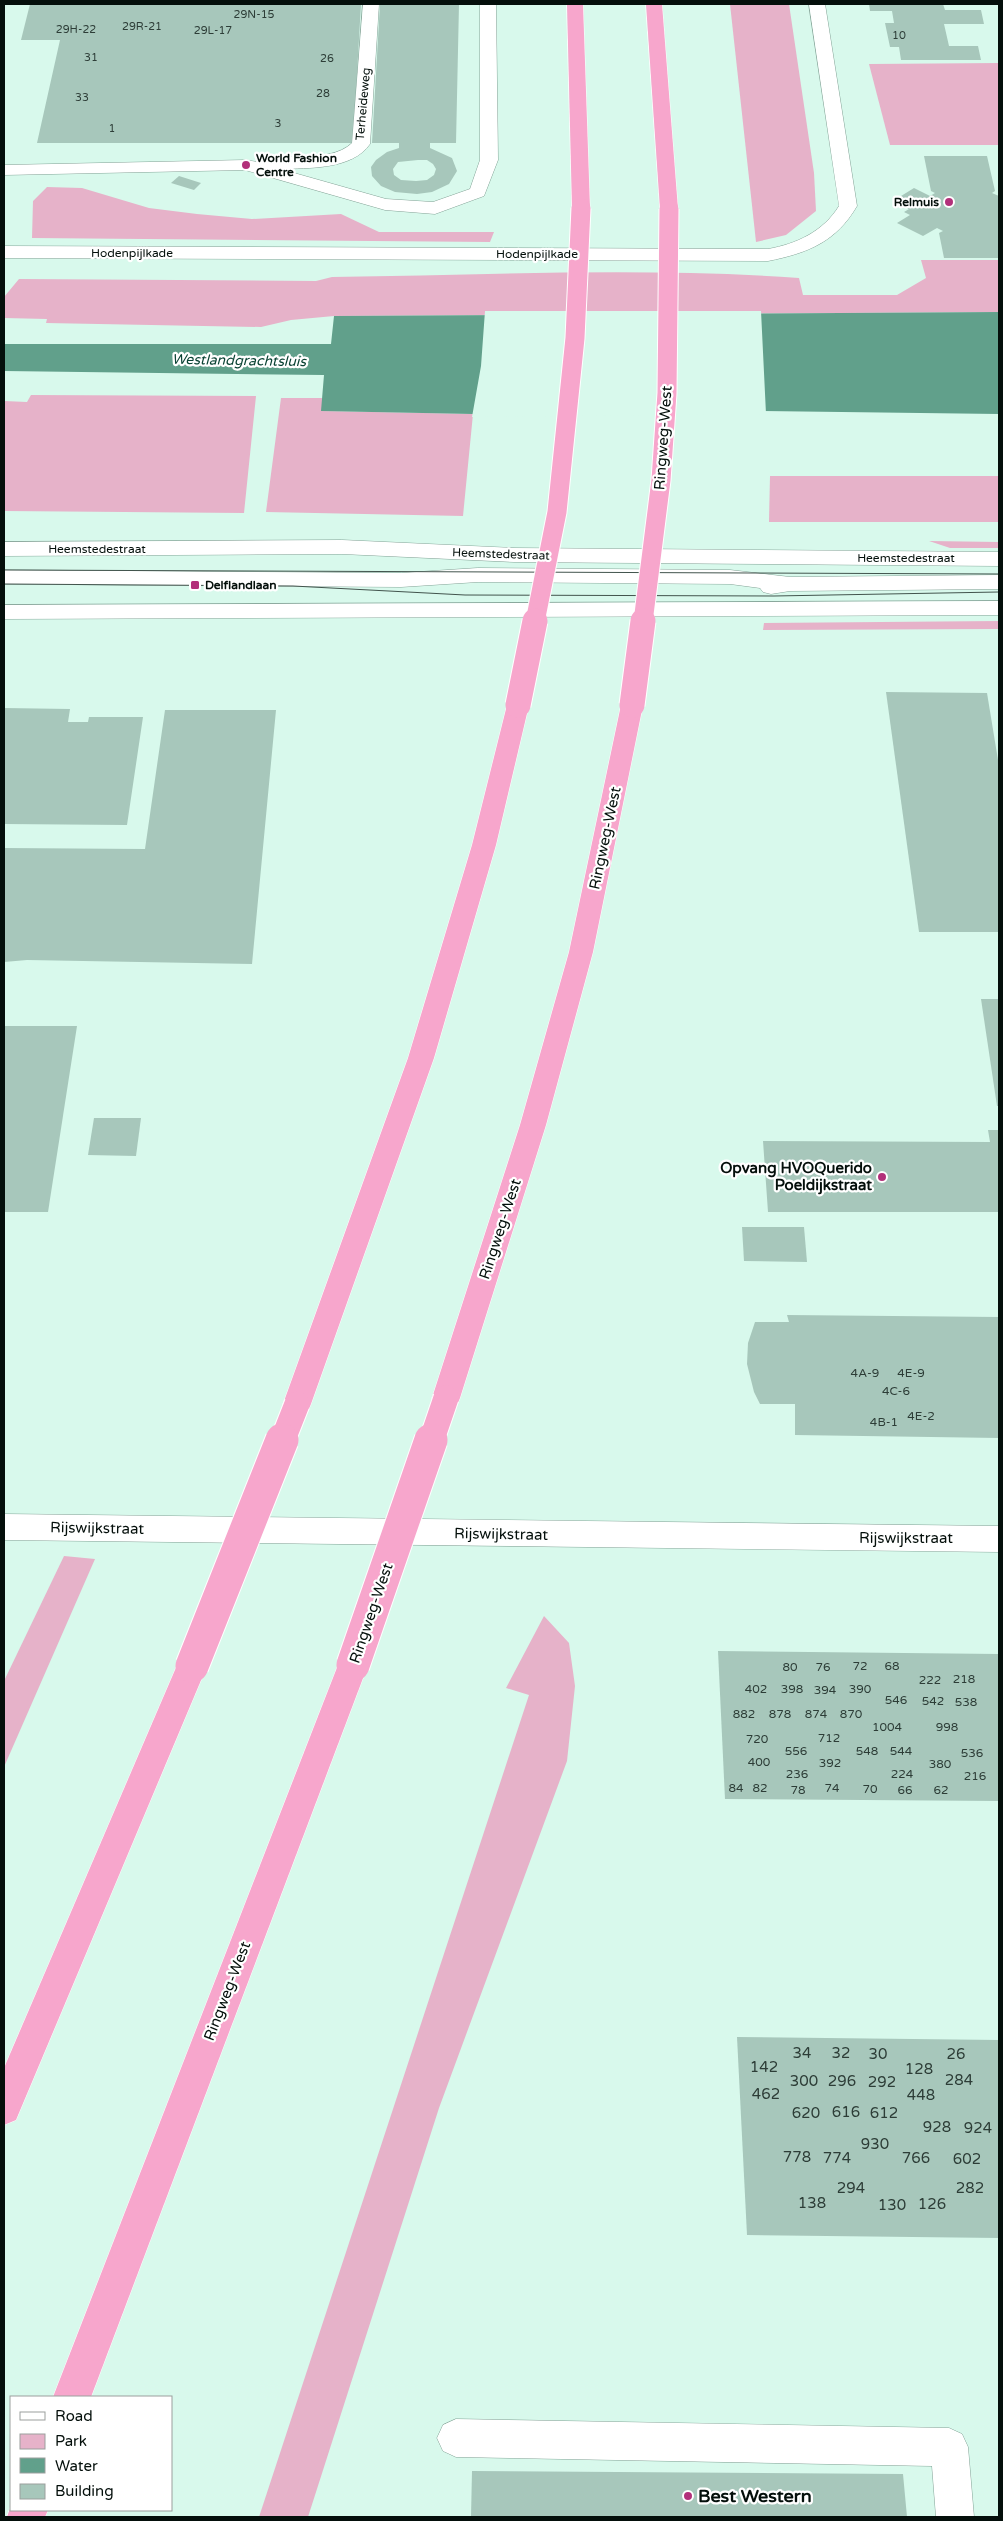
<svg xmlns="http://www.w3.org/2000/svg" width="1003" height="2521" viewBox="0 0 1003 2521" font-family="'Varela Round',sans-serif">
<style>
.green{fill:#e6b2c9}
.water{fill:#61a08b}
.pier{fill:#d8f9ec}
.building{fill:#a7c7bb;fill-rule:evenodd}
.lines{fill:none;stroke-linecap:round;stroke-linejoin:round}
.service-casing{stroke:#84a397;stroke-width:1}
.minor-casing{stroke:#84a397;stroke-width:1}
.tertiary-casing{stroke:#84a397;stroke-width:1}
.motorway-casing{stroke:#fff;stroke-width:1}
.service{fill:#fff;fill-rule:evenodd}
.minor{fill:#fff;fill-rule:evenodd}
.tertiary{fill:#fff;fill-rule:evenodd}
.motorway{fill:#f7a6cc;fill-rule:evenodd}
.tram{stroke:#42544d;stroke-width:1}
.motorway-bridge-far2-casing{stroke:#fff;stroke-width:21;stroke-linecap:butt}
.motorway-bridge-far1-casing{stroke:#fff;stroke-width:27;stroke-linecap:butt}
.motorway-bridge-casing{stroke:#fff;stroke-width:35;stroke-linecap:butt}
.motorway-bridge-far2{stroke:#f7a6cc;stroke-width:19}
.motorway-bridge-far1{stroke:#f7a6cc;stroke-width:25}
.motorway-bridge{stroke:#f7a6cc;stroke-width:33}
.poi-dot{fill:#b2307a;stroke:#fff;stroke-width:2}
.labels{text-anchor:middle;stroke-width:4.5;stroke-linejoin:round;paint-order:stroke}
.far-number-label{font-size:11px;fill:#2d3d37}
.far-street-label{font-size:12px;fill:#040f0b;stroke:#fff}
.far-poi-label{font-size:12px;font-weight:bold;fill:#040f0b;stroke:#fff;text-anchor:start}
.number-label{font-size:12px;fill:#2d3d37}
.far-water-label{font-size:14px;font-style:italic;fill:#0a4334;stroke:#fff}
.street-label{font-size:15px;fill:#040f0b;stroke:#fff}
.poi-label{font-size:15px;font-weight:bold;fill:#040f0b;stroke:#fff;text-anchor:end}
.near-number-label{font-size:15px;fill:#2d3d37}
.near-poi-label{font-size:18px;font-weight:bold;fill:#040f0b;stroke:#fff;text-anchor:start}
</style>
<rect width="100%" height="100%" fill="#d8f9ec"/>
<g class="green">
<path d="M730 4H789L814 173 816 211 786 235 756 242Z"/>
<path d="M999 63V145H890L869 64Z"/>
<path d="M47 187 82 188 149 208 197 214 252 219 341 214 379 232H494L490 242 32 238 33 201Z"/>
<path d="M921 260H999V312L334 316 291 320 261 327 46 323 47 319 4 318V297L19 279 316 281 332 277C487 275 644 267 799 278L803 295H897L926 278Z"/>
<path d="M31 395 256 396 244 513 4 511V401L27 402Z"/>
<path d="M281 398H322V411L473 414 463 516 266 512Z"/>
<path d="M770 476H999V522H769Z"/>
<path d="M929 541 999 542V548H950Z"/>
<path d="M999 621V629L763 630 764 623Z"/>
<path d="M64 1556 95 1559 4 1767V1681Z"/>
<path d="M544 1616 569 1643 575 1686 567 1761 439 2108 308 2517H259L529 1695 506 1688Z"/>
</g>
<path class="water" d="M999 312V414L763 411 473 414 321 411 324 375 4 371V344H331L334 316Z"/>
<path class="pier" d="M485 311H761L766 414 472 417 481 366Z"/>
<g class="building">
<path d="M30 4H361L353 143H37L60 40H21Z"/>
<path d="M380 4H459L456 143H430V148L452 158 457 171 449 184 432 192 417 194 395 192 381 186 372 176 371 167 376 160 387 152 399 148V143H372ZM418 160H427L433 164 436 169 434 175 427 180 416 181 401 180 394 175 393 169 398 162Z"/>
<path d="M869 4H943L945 10H981L984 24H944L949 46H978L981 60H901L899 47H890L885 23H894L892 11H870Z"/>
<path d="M924 156H987L995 191 992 193 999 196V258H944L939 233 943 231 937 228 923 236 897 223 910 215 904 212 909 209 893 201 914 188 930 196 935 193 931 191Z"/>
<path d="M179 176 201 183 194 190 171 183Z"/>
<path d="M886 692 987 693 999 766V932H919Z"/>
<path d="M4 708 70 709 68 722H88L89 717H143L127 825 4 824Z"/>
<path d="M165 710H276L252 964 27 960 4 962V848L145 849Z"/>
<path d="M981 999H999V1106H997Z"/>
<path d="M4 1026H77L48 1212H4Z"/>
<path d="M94 1118H141L136 1156 88 1155Z"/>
<path d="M988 1130H999V1212H768L763 1141 990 1142Z"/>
<path d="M742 1227H804L807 1262 744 1261Z"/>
<path d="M787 1315 999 1317V1438L795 1435V1404H760L754 1392 747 1364 748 1343 755 1322H789Z"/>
<path d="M718 1651 999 1654V1801L725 1799Z"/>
<path d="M737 2037 999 2040V2238L747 2235Z"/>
<path d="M472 2471 903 2474 907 2517H471Z"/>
</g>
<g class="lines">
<defs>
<g id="service">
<path d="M363 4H379L370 144C352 170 308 168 280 169L386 199 433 202 470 189 480 160V4H496L498 160 484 196 435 214 385 210 245 170 4 175V165L246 160 257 162C271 149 327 167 352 143Z"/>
<path d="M478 568 730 570 790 577 999 575V589L790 591 771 594 763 592 760 588 730 584 478 582 401 587 4 584V570L401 573Z"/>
<path d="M456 2419 949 2428 962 2434 968 2447 974 2517H936L932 2466 456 2457 443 2451 437 2438 443 2425Z"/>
</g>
<g id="minor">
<path d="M809 4H825L857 206C836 242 808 253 768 261L4 258V246L768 249C796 244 823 232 839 206Z"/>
<path d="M4 1514 999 1526V1552L4 1540Z"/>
</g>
<g id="tertiary">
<path d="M342 540 514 548 999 552V566L514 562 342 554 4 556V542Z"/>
<path d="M999 601V615L4 619V605Z"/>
</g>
<g id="motorway">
<path d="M567 4H583L590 208 588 212H574L572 208Z"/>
<path d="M646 4H662L678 209 676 213H662L660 209Z"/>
<path d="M518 697 526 700 529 705 496 845 434 1058 311 1404 307 1413 297 1416 287 1413 283 1404 408 1058 472 845 507 705 510 700Z"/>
<path d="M632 697 640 700 643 705 593 952 546 1125 460 1398 456 1407 446 1410 436 1407 432 1398 520 1125 569 952 621 705 624 700Z"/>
<path d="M353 1651 364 1655 368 1665 91 2397H53L338 1665 342 1655Z"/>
<path d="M192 1652 203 1656 207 1666 16 2120 4 2125V2068L181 1656Z"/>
<path d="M11 2506V2510H48L45 2517H7Z"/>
</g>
</defs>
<use href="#service" class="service-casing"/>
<use href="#minor" class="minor-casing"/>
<use href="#tertiary" class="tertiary-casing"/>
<use href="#motorway" class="motorway-casing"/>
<use href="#service" class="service"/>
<use href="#minor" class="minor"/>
<use href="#tertiary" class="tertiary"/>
<use href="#motorway" class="motorway"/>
<g class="tram">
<path d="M4 570 999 574"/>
<path d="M4 584 293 586 465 595 774 596 999 592"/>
</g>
<defs>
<g id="motorway-bridge-far2">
<path d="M535 622 557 512 575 338 581 208"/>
<path d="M643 622 661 480 667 393 669 209"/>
</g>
<g id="motorway-bridge-far1">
<path d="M518 705 535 621"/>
<path d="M632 705 643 621"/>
<path d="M282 1442 297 1404"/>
<path d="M431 1442 446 1398"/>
</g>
<g id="motorway-bridge">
<path d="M353 1665 431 1440"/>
<path d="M192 1666 282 1440"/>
</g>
</defs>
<use href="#motorway-bridge-far2" class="motorway-bridge-far2-casing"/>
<use href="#motorway-bridge-far1" class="motorway-bridge-far1-casing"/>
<use href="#motorway-bridge" class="motorway-bridge-casing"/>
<use href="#motorway-bridge-far2" class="motorway-bridge-far2"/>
<use href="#motorway-bridge-far1" class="motorway-bridge-far1"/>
<use href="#motorway-bridge" class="motorway-bridge"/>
</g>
<g class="poi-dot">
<circle cx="246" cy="165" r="5"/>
<circle cx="949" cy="202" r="5"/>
<rect x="190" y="580" width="10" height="10" rx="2.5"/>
<circle cx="882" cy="1177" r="5"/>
<circle cx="688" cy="2496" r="5"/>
</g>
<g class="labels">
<g class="far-number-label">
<text x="254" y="18">29N-15</text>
<text x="142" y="30">29R-21</text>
<text x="76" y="33">29H-22</text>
<text x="213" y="34">29L-17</text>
<text x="899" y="39">10</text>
<text x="91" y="61">31</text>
<text x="327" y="62">26</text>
<text x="323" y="97">28</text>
<text x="82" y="101">33</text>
<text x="278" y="127">3</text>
<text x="112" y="132">1</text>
</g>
<g class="far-street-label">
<text transform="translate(363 104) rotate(-85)" y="4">Terheideweg</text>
<text x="132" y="257">Hodenpijlkade</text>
<text x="537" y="258">Hodenpijlkade</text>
<text x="97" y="553">Heemstedestraat</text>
<text transform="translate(501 554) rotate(2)" y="4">Heemstedestraat</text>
<text x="906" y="562">Heemstedestraat</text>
</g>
<g class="far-poi-label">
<text x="256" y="162">World Fashion<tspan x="256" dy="14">Centre</tspan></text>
<text x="939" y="206" text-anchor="end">Relmuis</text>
<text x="205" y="589">Delflandlaan</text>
</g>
<g class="number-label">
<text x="865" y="1377">4A-9</text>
<text x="911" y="1377">4E-9</text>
<text x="896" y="1395">4C-6</text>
<text x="921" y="1420">4E-2</text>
<text x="884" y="1426">4B-1</text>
<text x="860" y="1670">72</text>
<text x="892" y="1670">68</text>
<text x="790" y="1671">80</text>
<text x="823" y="1671">76</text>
<text x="964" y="1683">218</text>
<text x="930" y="1684">222</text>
<text x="756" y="1693">402</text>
<text x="792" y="1693">398</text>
<text x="860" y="1693">390</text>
<text x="825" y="1694">394</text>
<text x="896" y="1704">546</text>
<text x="933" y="1705">542</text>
<text x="966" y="1706">538</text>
<text x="744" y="1718">882</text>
<text x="780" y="1718">878</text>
<text x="816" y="1718">874</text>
<text x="851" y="1718">870</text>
<text x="887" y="1731">1004</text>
<text x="947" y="1731">998</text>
<text x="829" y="1742">712</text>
<text x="757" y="1743">720</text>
<text x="796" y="1755">556</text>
<text x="867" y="1755">548</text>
<text x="901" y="1755">544</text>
<text x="972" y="1757">536</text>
<text x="759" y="1766">400</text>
<text x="830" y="1767">392</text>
<text x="940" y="1768">380</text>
<text x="797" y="1778">236</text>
<text x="902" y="1778">224</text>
<text x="975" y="1780">216</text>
<text x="736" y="1792">84</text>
<text x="760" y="1792">82</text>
<text x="832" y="1792">74</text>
<text x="870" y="1793">70</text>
<text x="798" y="1794">78</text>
<text x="905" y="1794">66</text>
<text x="941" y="1794">62</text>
</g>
<g class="far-water-label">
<text transform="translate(239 360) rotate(1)" y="5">Westlandgrachtsluis</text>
</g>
<g class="street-label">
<text transform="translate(663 438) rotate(-86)" y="5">Ringweg-West</text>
<text transform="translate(605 838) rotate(-78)" y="5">Ringweg-West</text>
<text transform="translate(500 1229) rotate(-72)" y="5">Ringweg-West</text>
<text transform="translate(97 1528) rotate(1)" y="5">Rijswijkstraat</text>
<text transform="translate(501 1534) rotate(1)" y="5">Rijswijkstraat</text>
<text x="906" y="1543">Rijswijkstraat</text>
<text transform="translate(371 1613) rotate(-71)" y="5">Ringweg-West</text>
<text transform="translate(227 1991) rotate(-69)" y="5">Ringweg-West</text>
</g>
<g class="poi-label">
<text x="872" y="1173">Opvang HVOQuerido<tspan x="872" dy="17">Poeldijkstraat</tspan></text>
</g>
<g class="near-number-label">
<text x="802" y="2058">34</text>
<text x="841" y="2058">32</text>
<text x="878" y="2059">30</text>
<text x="956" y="2059">26</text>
<text x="764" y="2072">142</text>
<text x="919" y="2074">128</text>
<text x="959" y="2085">284</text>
<text x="804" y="2086">300</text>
<text x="842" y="2086">296</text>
<text x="882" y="2087">292</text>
<text x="766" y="2099">462</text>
<text x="921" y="2100">448</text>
<text x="846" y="2117">616</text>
<text x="806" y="2118">620</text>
<text x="884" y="2118">612</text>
<text x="937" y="2132">928</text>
<text x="978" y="2133">924</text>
<text x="875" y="2149">930</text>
<text x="797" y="2162">778</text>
<text x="837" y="2163">774</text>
<text x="916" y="2163">766</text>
<text x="967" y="2164">602</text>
<text x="851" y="2193">294</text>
<text x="970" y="2193">282</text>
<text x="812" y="2208">138</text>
<text x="932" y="2209">126</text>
<text x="892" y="2210">130</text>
</g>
<g class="near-poi-label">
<text x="698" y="2502">Best Western</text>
</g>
</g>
<rect width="1003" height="2521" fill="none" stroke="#040f0b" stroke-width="10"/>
<rect x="10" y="2396" width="162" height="115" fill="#ffffff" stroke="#9b9f9d"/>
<rect x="20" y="2412" width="25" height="8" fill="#ffffff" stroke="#9b9f9d"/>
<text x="55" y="2421" font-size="15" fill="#040f0b">Road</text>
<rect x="20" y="2434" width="25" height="15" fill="#e6b2c9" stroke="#9b9f9d"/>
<text x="55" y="2446" font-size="15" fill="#040f0b">Park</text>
<rect x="20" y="2458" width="25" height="15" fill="#61a08b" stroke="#9b9f9d"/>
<text x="55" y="2471" font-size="15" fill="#040f0b">Water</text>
<rect x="20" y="2484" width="25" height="15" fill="#a7c7bb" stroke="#9b9f9d"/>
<text x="55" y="2496" font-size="15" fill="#040f0b">Building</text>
</svg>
